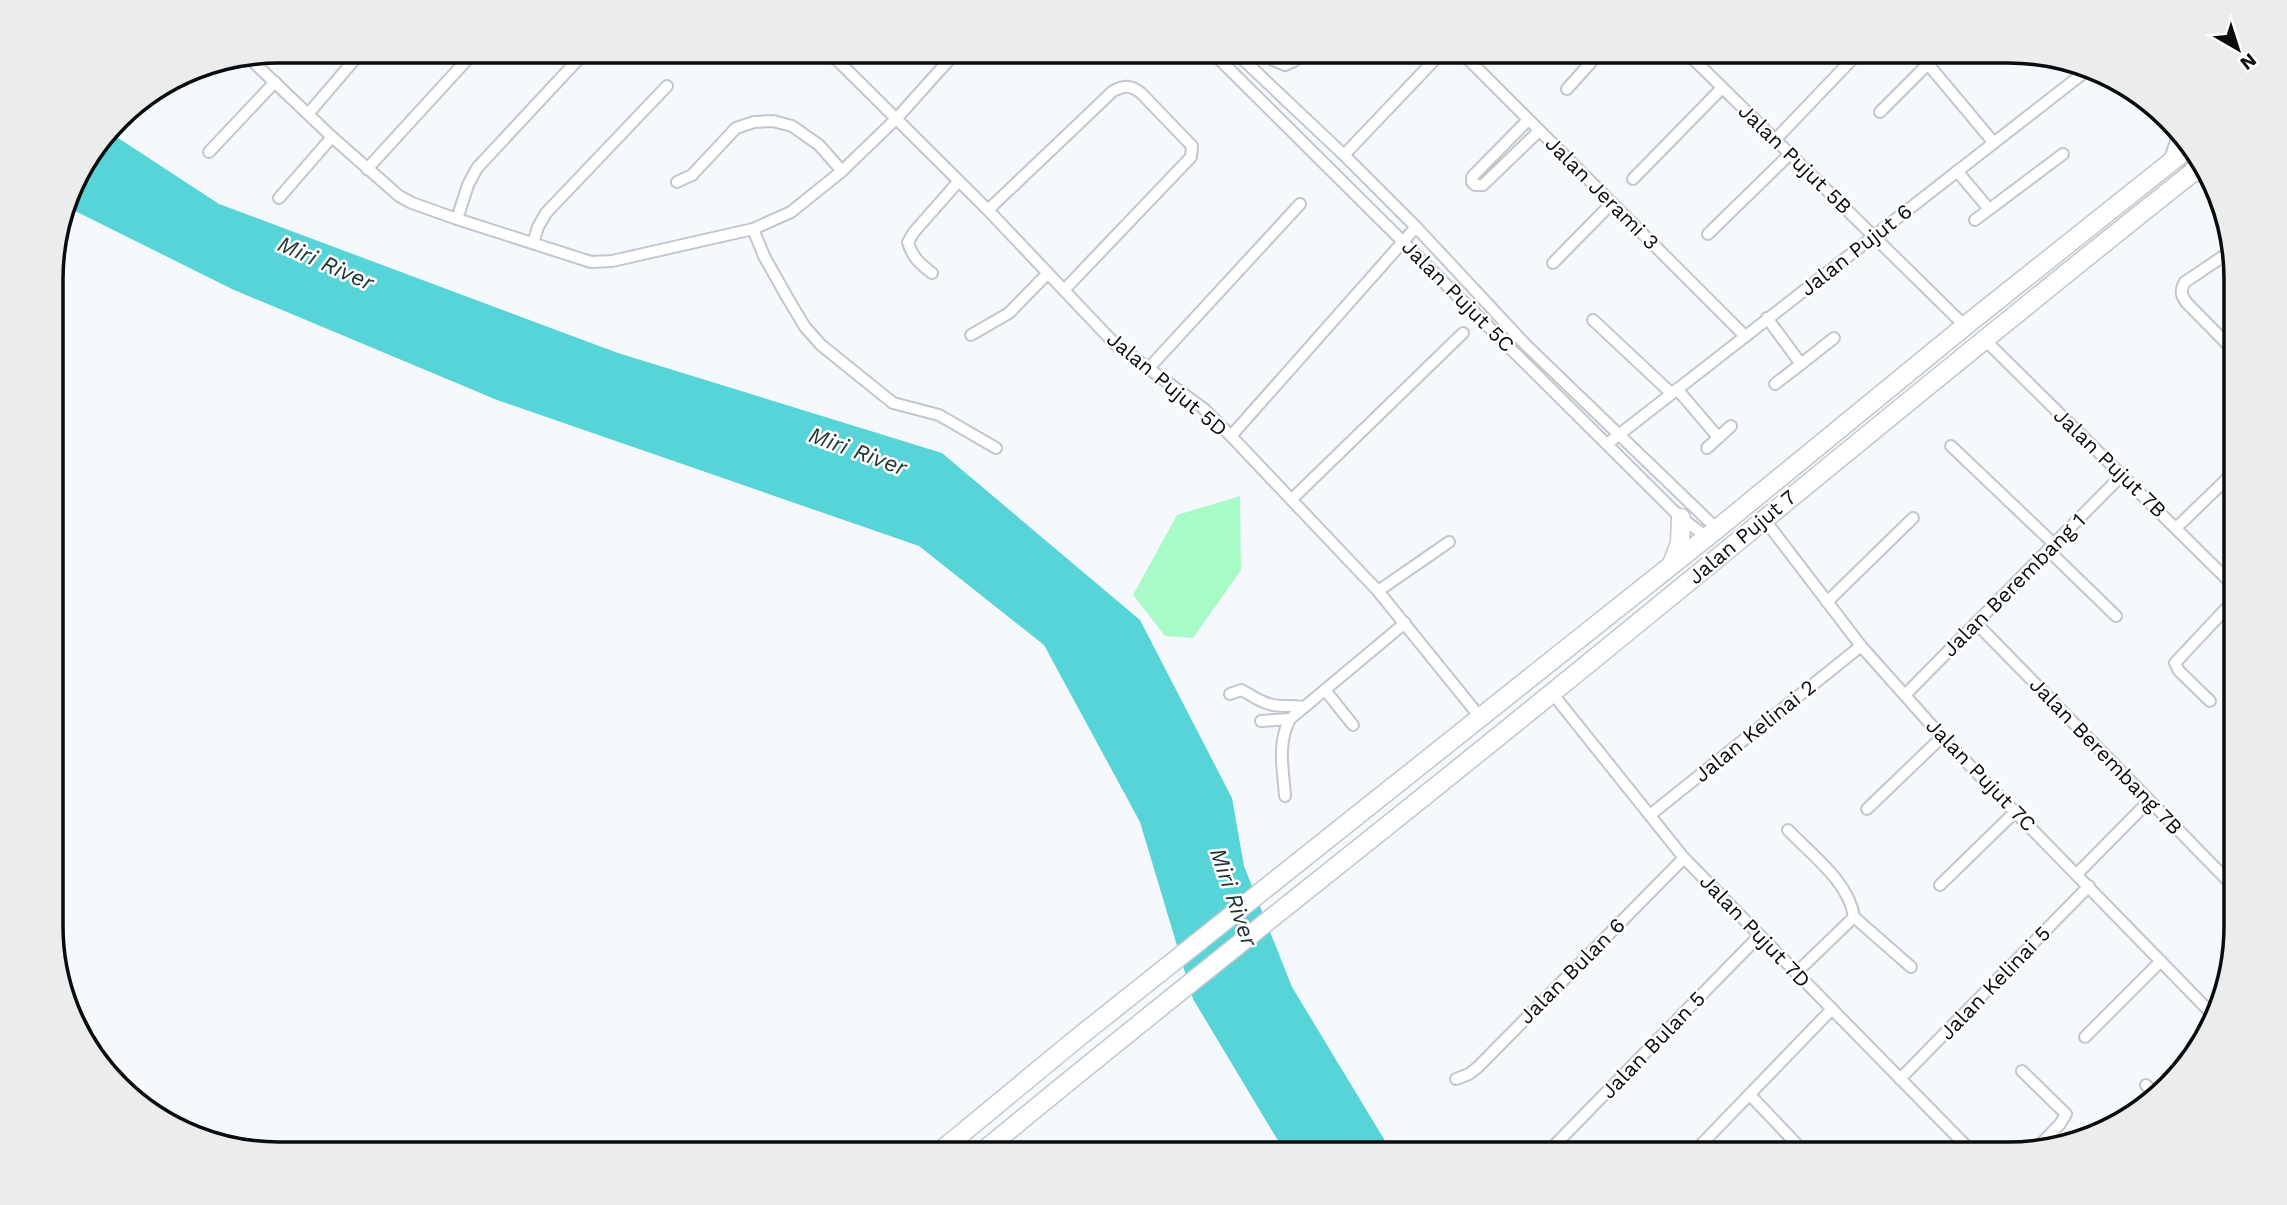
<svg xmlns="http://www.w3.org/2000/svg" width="2287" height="1205" viewBox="0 0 2287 1205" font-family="'Work Sans',sans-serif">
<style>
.green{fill:#a8fac7}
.water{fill:#57d4d7}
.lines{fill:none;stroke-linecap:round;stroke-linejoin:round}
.street-casing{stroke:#c2c7ce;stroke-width:14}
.primary-casing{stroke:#c2c7ce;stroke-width:21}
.highway-casing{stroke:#c2c7ce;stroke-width:23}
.street{stroke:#fff;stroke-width:10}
.primary{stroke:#fff;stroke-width:18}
.highway{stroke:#fff;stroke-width:19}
.labels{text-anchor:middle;stroke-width:5;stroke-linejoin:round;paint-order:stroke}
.street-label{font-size:21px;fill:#0a0c0e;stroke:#fff}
.water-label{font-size:23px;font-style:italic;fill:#203636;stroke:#fff}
.rim{fill:none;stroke:#0a0c0e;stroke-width:3.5}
</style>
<rect width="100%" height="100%" fill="#f5f9fe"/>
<path class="green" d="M1240 496 1241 570 1193 638 1165 636 1133 595 1177 515Z"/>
<path class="water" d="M109 132 219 204 618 353 942 453 1140 620 1232 798 1244 866 1292 987 1393 1154H1286L1193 999 1140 822 1044 645 919 546 497 400 234 290 67 207 74 178Z"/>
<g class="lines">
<defs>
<g id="street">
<path d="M828 51 988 210 1115 344 1204 409 1231 436 1378 591 1480 717"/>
<path d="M1211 51 1681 518 1707 537"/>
<path d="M1234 51 1344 155 1416 227 1526 345 1717 529"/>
<path d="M1263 51 1273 60 1285 65 1294 61 1303 51"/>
<path d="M1460 51 1745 336"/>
<path d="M1685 51 1965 326"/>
<path d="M1917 51 1994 143"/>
<path d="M248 57 332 137 399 196 412 203 457 219 591 262 612 261 753 229 791 212 842 171 897 118 957 51"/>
<path d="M1567 89 1601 51"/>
<path d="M1880 112 1929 63"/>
<path d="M308 114 362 51"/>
<path d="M1528 120 1472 177V182L1475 185H1483L1539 131"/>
<path d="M1775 140 1860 51"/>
<path d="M209 152 275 82"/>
<path d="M1344 155 1443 51"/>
<path d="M367 169 475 51"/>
<path d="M1957 171 1989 209"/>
<path d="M1633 179 1722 88"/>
<path d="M677 182 692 175 736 128 754 122 773 121 792 126 819 145 842 171"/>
<path d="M279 198 332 137"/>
<path d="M988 210 1113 91C1125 85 1130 85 1141 93L1192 146 1191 157 1065 289"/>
<path d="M457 219 468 185 477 168 586 51"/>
<path d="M1975 220 2063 154"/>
<path d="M753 229 764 256 787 297 805 327 821 345 893 403 939 415 996 448"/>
<path d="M1708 234 1790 154"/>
<path d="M533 243 538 227 546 213 667 86"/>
<path d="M2234 249 2185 282C2180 290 2181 295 2186 302L2235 352"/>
<path d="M1553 263 1611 204"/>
<path d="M932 273C920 264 912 257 908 242L914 232 958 182"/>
<path d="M1767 318 1801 364 1775 384"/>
<path d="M1593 320 1671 393"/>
<path d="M971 335 1009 313 1048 273"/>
<path d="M1984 339 2235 587"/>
<path d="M1801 364 1834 338"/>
<path d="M1148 369 1300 204"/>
<path d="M1677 389 1718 437"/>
<path d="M1231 436 1416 227"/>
<path d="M1607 444 2081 75 2071 65"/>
<path d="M1951 446 2054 544"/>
<path d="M1707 448 1731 426"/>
<path d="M1292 499 1463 333"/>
<path d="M1764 519 1861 646 1942 737 2215 1017"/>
<path d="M2176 528 2235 471"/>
<path d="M2048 550 2116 616"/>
<path d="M1378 591 1449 542"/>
<path d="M1827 602 1913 518"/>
<path d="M1976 623 2236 889"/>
<path d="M1325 690 1353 725"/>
<path d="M1552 693 1684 858 1974 1154"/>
<path d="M1230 694 1241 690C1252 695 1261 703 1273 705 1283 707 1293 705 1303 707"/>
<path d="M1905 695 2122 475"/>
<path d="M2210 701 2179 671 2175 663 2235 599"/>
<path d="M1261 721 1290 719"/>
<path d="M1285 796C1283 769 1277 743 1290 719L1405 623"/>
<path d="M1867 809 1942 737"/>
<path d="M1650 815 1861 646"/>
<path d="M1788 830C1812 855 1849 882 1854 917L1911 967"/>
<path d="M2077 874 2149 801"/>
<path d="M1940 885 2016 811"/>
<path d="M1796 973 1854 917"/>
<path d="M2085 1037 2161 961"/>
<path d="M2022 1071 2066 1114 2060 1124 2036 1149"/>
<path d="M1456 1079 1469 1074 1478 1067 1684 858"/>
<path d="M1900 1079 2089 886"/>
<path d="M2146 1085 2154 1094"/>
<path d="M1750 1095 1806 1154"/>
<path d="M1546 1154 1759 936"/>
<path d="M1692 1154 1832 1009"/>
</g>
<g id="primary">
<path d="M1672 564 1680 543 1681 518"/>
<path d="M937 1154 1075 1040 1717 529 1965 326 2191 146"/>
<path d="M980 1154C1168 998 1362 848 1552 693 1769 517 1983 338 2202 165"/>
</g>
<g id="highway">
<path d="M2175 158 2182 138"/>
<path d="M2194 171H2205"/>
</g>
</defs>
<use href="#street" class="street-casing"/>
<use href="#primary" class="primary-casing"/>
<use href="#highway" class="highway-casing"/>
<use href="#street" class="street"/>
<use href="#primary" class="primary"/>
<use href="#highway" class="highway"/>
</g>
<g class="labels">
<g class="street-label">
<text transform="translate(1795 159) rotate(44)" y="7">Jalan Pujut 5B</text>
<text transform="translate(1602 193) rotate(45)" y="7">Jalan Jerami 3</text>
<text transform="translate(1856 250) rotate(-38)" y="7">Jalan Pujut 6</text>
<text transform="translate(1458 296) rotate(45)" y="7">Jalan Pujut 5C</text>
<text transform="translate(1167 384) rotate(40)" y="7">Jalan Pujut 5D</text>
<text transform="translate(2110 463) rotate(44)" y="7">Jalan Pujut 7B</text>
<text transform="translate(1742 537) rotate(-40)" y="7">Jalan Pujut 7</text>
<text transform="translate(2014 585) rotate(-45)" y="7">Jalan Berembang 1</text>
<text transform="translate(1755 731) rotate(-39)" y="7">Jalan Kelinai 2</text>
<text transform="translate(2106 756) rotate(46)" y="7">Jalan Berembang 7B</text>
<text transform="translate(1981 775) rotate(46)" y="7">Jalan Pujut 7C</text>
<text transform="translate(1755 931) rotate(46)" y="7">Jalan Pujut 7D</text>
<text transform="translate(1572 971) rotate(-45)" y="7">Jalan Bulan 6</text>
<text transform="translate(1995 983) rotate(-46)" y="7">Jalan Kelinai 5</text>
<text transform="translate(1653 1045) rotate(-46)" y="7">Jalan Bulan 5</text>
</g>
<g class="water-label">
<text transform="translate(326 263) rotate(24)" y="8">Miri River</text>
<text transform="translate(858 451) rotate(20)" y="8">Miri River</text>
<text transform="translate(1234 897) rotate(71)" y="8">Miri River</text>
</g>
</g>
<path d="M0 0H2287V1205H0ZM279 63H2008A216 216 0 0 1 2224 279V926A216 216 0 0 1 2008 1142H279A216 216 0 0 1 63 926V279A216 216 0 0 1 279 63Z" fill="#ebecec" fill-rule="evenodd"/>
<path class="rim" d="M279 63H2008A216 216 0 0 1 2224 279V926A216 216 0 0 1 2008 1142H279A216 216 0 0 1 63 926V279A216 216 0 0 1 279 63Z"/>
<g transform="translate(2238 49) rotate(141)" stroke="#ffffff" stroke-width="5" paint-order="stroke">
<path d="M0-5L12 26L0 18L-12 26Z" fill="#0a0c0e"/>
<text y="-10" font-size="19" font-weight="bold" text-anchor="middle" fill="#0a0c0e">N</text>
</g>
</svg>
